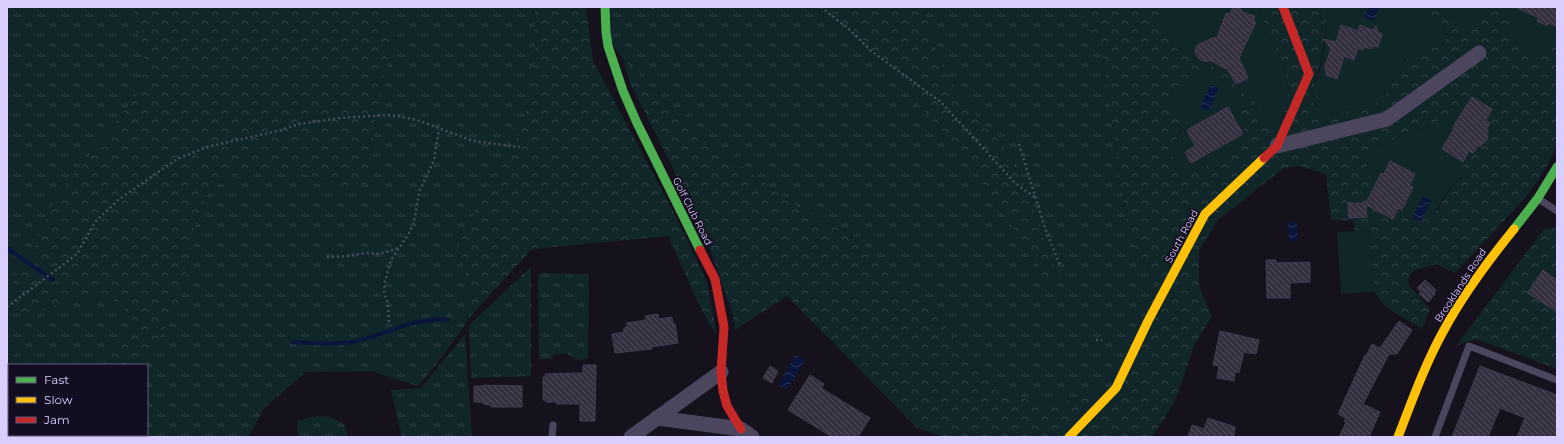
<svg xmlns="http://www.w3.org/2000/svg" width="1564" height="444" viewBox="0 0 1564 444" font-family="Montserrat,sans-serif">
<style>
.grass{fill:url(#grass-tufts)}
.forest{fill:url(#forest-crowns);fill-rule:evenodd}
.garden{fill:#112629}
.water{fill:url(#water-waves)}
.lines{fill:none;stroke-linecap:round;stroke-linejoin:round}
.stream{stroke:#0a153c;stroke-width:4}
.building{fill:url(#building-back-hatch);stroke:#433b51}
.path{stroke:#454f5e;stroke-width:2.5;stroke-dasharray:2 3;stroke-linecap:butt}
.lane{stroke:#4b465e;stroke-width:7}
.street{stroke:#4b465e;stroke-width:15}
.fast{stroke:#4caf50;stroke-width:9}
.slow{stroke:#ffc107;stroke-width:9}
.jam{stroke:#c62828;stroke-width:9}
.labels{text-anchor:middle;stroke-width:3.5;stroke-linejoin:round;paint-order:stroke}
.street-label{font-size:10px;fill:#dacdff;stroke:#130d21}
</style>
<defs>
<pattern id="grass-tufts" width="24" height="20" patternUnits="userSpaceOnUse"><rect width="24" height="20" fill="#112629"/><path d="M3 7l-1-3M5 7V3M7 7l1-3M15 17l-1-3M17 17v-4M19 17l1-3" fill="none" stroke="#334449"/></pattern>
<pattern id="forest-crowns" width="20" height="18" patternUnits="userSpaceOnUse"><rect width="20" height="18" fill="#112629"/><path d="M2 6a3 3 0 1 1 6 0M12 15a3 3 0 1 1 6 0" fill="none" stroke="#334449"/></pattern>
<pattern id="water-waves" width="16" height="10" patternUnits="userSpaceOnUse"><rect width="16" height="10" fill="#0a153c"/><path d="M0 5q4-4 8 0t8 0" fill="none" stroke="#2d3659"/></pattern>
<pattern id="building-back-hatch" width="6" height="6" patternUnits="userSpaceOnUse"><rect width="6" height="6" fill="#34303f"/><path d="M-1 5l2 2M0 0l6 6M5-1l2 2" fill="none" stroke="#514d5c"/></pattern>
</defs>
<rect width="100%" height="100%" fill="#15121d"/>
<g class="grass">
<path d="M7 7H134V20L146 65 136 96 56 197 31 254 14 277 26 316 47 309 69 299 107 298 122 305 133 320 126 334 116 349 95 365H20L7 359Z"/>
<path d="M390 7H535V81L519 135 495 168 459 245 474 312 436 365 418 386 371 371 306 372 264 408 248 437H94L96 435H147V365H142L177 308 192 250 195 225 206 196 214 187 234 176 263 171H295L319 179 339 191 372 171V147L379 94 393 43Z"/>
<path d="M605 7H824L851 28 883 61 976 173 1030 253 1037 269 1056 281 1057 273 1038 226 1027 190 1002 144 975 115 943 69 923 7H1081L1103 58 1128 235 1157 285 1116 388 1054 403 1016 398 997 391 883 264 853 237 800 209 686 126 653 89 623 59 606 35Z"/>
<path d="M531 267V376L471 378 469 325Z"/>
<path d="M538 273 589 274 588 359 576 360C571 353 561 353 553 355L552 359H539Z"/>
<path d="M465 334 472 437H402L391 390 421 388Z"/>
<path d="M317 416 330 417 345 425 348 437H298L297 421Z"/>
</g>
<g class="forest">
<path d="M134 7H390L393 43 379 94 372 147V171L365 184 358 190 339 191 319 179 295 171H263L234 176 214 187 206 196 195 225 192 249 177 308 142 365H95C115 350 122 344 133 320L122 305 107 298 69 299 47 309 26 316 15 308 12 296 14 277 31 254 56 197 136 96 146 65 134 20Z"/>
<path d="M535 7H586L593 61 674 213 707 282 717 336 700 307 668 236 532 249 474 312 459 245 495 168 519 135 535 81Z"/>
<path d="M824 7H923L943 69 975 115 1002 144 1027 190 1038 226 1057 273 1056 281 1046 277 1037 269 1030 253 976 173 883 61 851 28Z"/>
<path d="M1081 7H1170H1167L1163 34 1174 47 1227 73 1237 89 1255 101 1259 125 1289 90 1280 57 1257 7H1330L1328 9C1325 40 1322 64 1312 94L1389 91 1398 68 1411 55 1439 46 1447 37 1442 22 1420 7H1438L1468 31 1487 14 1491 7H1512L1509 14 1550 50 1557 45V145L1549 163 1527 196 1455 273 1436 264 1413 271 1410 275 1408 284 1430 309 1422 329 1387 308 1374 292 1370 230 1355 231 1353 220H1331L1326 174 1299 166 1284 168 1218 220 1199 251V286L1212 316 1195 344 1174 403 1152 437H944L916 427 787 296 735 330 733 315 701 224 630 83 623 59 653 89 686 126 800 209 853 237 932 307 967 357 997 391 1016 398 1054 403 1116 388 1157 285 1128 235 1103 58ZM1209 69 1221 157 1206 166 1190 171 1173 153C1181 129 1185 104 1191 80ZM1430 127 1460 174 1438 209 1434 213 1422 220 1374 148 1408 133Z"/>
<path d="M1557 228V369L1476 339 1456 346 1544 229Z"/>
<path d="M7 359 20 365H9V435H96L94 437H7Z"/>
</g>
<g class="garden">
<path d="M1167 7H1257L1280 57 1289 90 1282 123 1273 129 1259 125 1255 101 1237 89 1227 73 1174 47 1163 34 1156 21Z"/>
<path d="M1330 7H1420L1442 22 1447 37 1439 46 1411 55 1398 68 1389 91 1372 107 1327 115 1314 111 1312 94 1320 70 1325 45 1328 9Z"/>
<path d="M1438 7H1491L1487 14 1468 31Z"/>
<path d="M1512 7H1557V45C1536 61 1525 50 1509 34L1508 14Z"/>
<path d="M1209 69 1231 85 1241 106 1243 129 1241 145 1206 166 1189 171 1176 169 1172 153 1180 133 1181 118 1170 101 1172 88Z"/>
<path d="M1460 108 1469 118 1466 156 1460 174 1434 213 1422 220 1407 219 1390 206 1378 190 1367 181V164L1374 148 1408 133 1430 127 1446 114Z"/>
<path d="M1370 230 1374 292 1341 294 1337 232Z"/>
</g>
<g class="water">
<path d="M1369 7H1380L1373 21 1364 17Z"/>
<path d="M1211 84 1219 88 1209 111 1200 107Z"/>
<path d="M1423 196 1431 200 1421 222 1412 218Z"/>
<path d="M1297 221 1298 241H1289L1288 222Z"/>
<path d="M795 355 805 360 787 390 778 385Z"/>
</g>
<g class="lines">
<g class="stream">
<path d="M7 248 53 280"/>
<path d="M293 342C312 343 332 345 352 342 385 336 414 316 448 320"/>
</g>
</g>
<g class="building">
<path d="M1234 7 1241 9 1242 12 1255 16 1253 21 1256 22 1239 58 1248 78 1236 84 1228 70 1210 60 1205 62 1198 58 1195 52 1197 45 1215 37 1217 38 1226 13 1229 14Z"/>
<path d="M1515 7H1557V27L1549 23 1547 26 1537 21 1539 18Z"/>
<path d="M1341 25 1358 31 1360 25 1372 30 1376 26 1378 32 1382 34 1378 47 1373 46 1372 49 1364 47 1363 50 1358 48 1354 60 1344 56 1337 79 1326 75V70L1324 69 1331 49 1324 39 1336 42Z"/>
<path d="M1472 97 1492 109 1486 120 1490 123 1486 130 1488 132 1487 140 1480 147 1478 145 1473 153 1469 151 1463 162 1442 149 1453 130 1454 125Z"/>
<path d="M1228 107 1243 134 1191 163 1185 152 1195 146 1187 130Z"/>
<path d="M1390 161 1415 174 1409 186 1413 187 1402 210 1398 208 1393 219 1366 205 1367 217 1349 218 1348 203H1366L1381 173 1384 174Z"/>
<path d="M1266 260H1276V263L1310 262V282L1290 283V298H1267Z"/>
<path d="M1543 270 1557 280V312L1528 293Z"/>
<path d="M1425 280 1436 290 1434 293 1435 294 1428 302 1419 294 1421 292 1417 288Z"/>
<path d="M658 314 659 319 672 317 673 324H675L678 343 651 347 652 349 615 353 612 334 624 332V328L627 327V323L646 320 645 316Z"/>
<path d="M1399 321 1412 330 1397 354H1389L1363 404 1380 412 1369 437H1339L1346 422 1344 421 1346 418 1338 414 1365 355 1366 356 1372 344 1380 348Z"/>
<path d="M1220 331 1259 340 1256 354 1244 352 1239 373 1235 372 1234 381 1217 378 1219 366 1213 365Z"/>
<path d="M583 365H596L595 421H580V404H556V402H546L545 400H543V377H546L545 374 583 373Z"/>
<path d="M770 366 778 371 772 383 763 378Z"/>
<path d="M1480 366 1557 395V430L1554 437H1517L1525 418 1500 408 1488 437H1452Z"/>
<path d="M810 375 824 384 821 388 870 418 858 437H832L788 410Z"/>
<path d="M484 385 522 386V407H491V405L483 404V402H474V386H484Z"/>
<path d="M1208 418 1235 427 1234 435 1228 437H1188L1192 425 1204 429Z"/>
</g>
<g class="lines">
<g class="path">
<path d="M652 7 655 10"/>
<path d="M821 7 850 30 871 51 941 102 1015 183 1036 198"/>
<path d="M1019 144 1046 231 1060 265"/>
<path d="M327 257 348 256 366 253 380 254 399 248"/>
<path d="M7 307 59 268 77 254 95 222 118 200 177 159 207 147 282 130 299 124 340 118 388 115 399 116 420 121 473 141 520 147"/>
<path d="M389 322 388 304 384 293 385 281 391 260 408 235 414 223 419 192 434 160 439 129"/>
<path d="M1096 340H1102"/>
</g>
<g class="lane">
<path d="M1539 199 1557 211"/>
<path d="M552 437 553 425"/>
<path d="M1435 437 1469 346 1557 380"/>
</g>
<g class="street">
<path d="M1277 146 1387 119 1479 53"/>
<path d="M657 418 741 429 752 437"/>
<path d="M631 437 721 372"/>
</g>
<g class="fast">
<path d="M605 7 606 32 608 46 623 91 637 123 700 250"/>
<path d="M1514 229 1538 198 1557 167"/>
</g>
<g class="slow">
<path d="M1069 437 1116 388 1148 321 1205 214 1264 158"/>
<path d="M1398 437C1412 401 1425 364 1444 330 1464 293 1488 261 1514 229"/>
</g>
<g class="jam">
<path d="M1264 158 1277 146 1309 74 1283 7"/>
<path d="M700 250 715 279 724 327 721 372 723 391 727 406 741 429"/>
</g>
</g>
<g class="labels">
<g class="street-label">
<text transform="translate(693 211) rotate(63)" y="4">Golf Club Road</text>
<text transform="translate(1181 236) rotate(-62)" y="4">South Road</text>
<text transform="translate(1460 285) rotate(-57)" y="4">Brooklands Road</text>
</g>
</g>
<rect width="1564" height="444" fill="none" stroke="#dacdff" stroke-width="16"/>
<rect x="8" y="364" width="140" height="72" fill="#130d21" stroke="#635a7a"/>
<rect x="16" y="377" width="20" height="6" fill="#4caf50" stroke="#635a7a"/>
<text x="44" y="384" font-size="12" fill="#dacdff">Fast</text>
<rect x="16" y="397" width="20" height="6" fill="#ffc107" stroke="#635a7a"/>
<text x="44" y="404" font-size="12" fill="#dacdff">Slow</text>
<rect x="16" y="417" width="20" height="6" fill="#c62828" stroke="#635a7a"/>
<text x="44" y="424" font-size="12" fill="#dacdff">Jam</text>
</svg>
